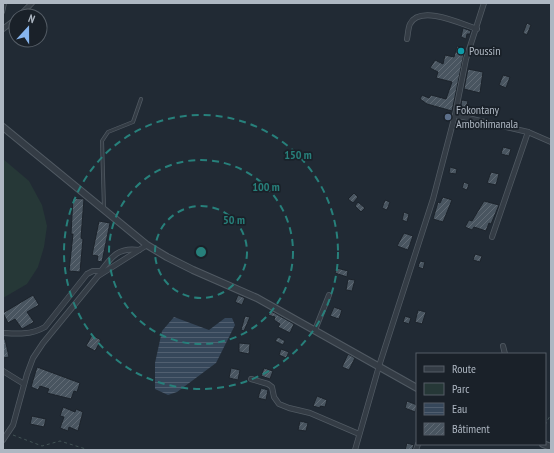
<svg xmlns="http://www.w3.org/2000/svg" width="554" height="453" viewBox="0 0 554 453" font-family="'PT Sans Narrow',sans-serif">
<style>
.green{fill:#263837}
.water{fill:url(#water-rules)}
.building{fill:url(#building-hatch);stroke:#1c232b}
.lines{fill:none;stroke-linecap:round;stroke-linejoin:round}
.service-casing{stroke:#515a63;stroke-width:4}
.minor-casing{stroke:#515a63;stroke-width:6}
.tertiary-casing{stroke:#515a63;stroke-width:8}
.path{stroke:#425355;stroke-width:1;stroke-dasharray:3 3;stroke-linecap:butt}
.service{stroke:#343c45;stroke-width:2.5}
.minor{stroke:#343c45;stroke-width:4.5}
.tertiary{stroke:#343c45;stroke-width:6}
.ring{fill:none;stroke:#27807b;stroke-width:2;stroke-dasharray:7 5}
.culture-dot{fill:#0f9aa8;stroke:#1a2129;stroke-width:1.5}
.service-dot{fill:#5c6f8a;stroke:#1a2129;stroke-width:1.5}
.labels{text-anchor:middle;stroke-width:3.5;stroke-linejoin:round;paint-order:stroke}
.poi-label{font-size:12px;fill:#aeb7c2;stroke:#1a2129;text-anchor:start}
.centre{fill:#27807b;stroke:#1a2129;stroke-width:2}
.ring-label{font-size:12px;text-anchor:middle;font-weight:bold;fill:#27807b;stroke:#1a2129;stroke-width:3.5;stroke-linejoin:round;paint-order:stroke}
</style>
<defs>
<pattern id="water-rules" width="6" height="5" patternUnits="userSpaceOnUse"><rect width="6" height="5" fill="#36475a"/><path d="M0 2.5h6" fill="none" stroke="#515f70"/></pattern>
<pattern id="building-hatch" width="6" height="6" patternUnits="userSpaceOnUse"><rect width="6" height="6" fill="#495560"/><path d="M-1 1l2-2M0 6l6-6M5 7l2-2" fill="none" stroke="#616b75"/></pattern>
</defs>
<rect width="100%" height="100%" fill="#212a34"/>
<path class="green" d="M3 159 29 181 42 205 47 226 44 247 38 267 27 284 3 298Z"/>
<path class="water" d="M174 317 209 330 225 318H232L235 325 216 363 177 392 168 395 155 389V363L162 331Z"/>
<g class="building">
<path d="M527 23 531 25 527 35 523 33Z"/>
<path d="M463 28 471 31 470 34H467L466 39 461 37Z"/>
<path d="M457 46 465 49 452 111 427 104 420 99 422 95 429 98 431 95 446 99 452 82 436 78 438 72 430 68 435 60 443 64 445 55 454 57Z"/>
<path d="M468 69 483 72 480 93 464 89Z"/>
<path d="M503 75 510 77 506 88 499 85Z"/>
<path d="M462 100 468 101 465 111 460 109Z"/>
<path d="M503 147 511 149 509 156 501 154Z"/>
<path d="M450 167 457 169 456 174 449 173Z"/>
<path d="M491 172 499 174 496 185 487 183Z"/>
<path d="M464 182 469 184 467 190 462 188Z"/>
<path d="M354 193 358 197 353 203 348 199Z"/>
<path d="M443 197 452 200 443 222 433 219 438 202 440 203Z"/>
<path d="M73 198 84 199 81 238 83 239 80 272 69 271 73 234H71Z"/>
<path d="M385 200 390 202 387 210 382 208Z"/>
<path d="M484 201 499 205 491 224 489 223 486 231 474 227 472 230 465 227 469 220 472 221Z"/>
<path d="M358 202 365 208 361 212 355 206Z"/>
<path d="M404 212 409 214 407 222 402 220Z"/>
<path d="M99 221 110 223 102 262 97 261 98 256 92 255Z"/>
<path d="M404 233 413 236 408 250 397 246Z"/>
<path d="M475 254 482 256 480 262 473 260Z"/>
<path d="M420 261 425 262 423 269 418 267Z"/>
<path d="M337 268 348 271 347 277 335 273Z"/>
<path d="M348 279 355 280 352 291 346 290Z"/>
<path d="M33 295 39 305 27 312 34 322 22 329 15 319 8 323 3 313Z"/>
<path d="M238 295 245 298 242 305 235 302Z"/>
<path d="M334 307 342 310 339 319 330 316Z"/>
<path d="M418 310 426 312 422 324 415 322Z"/>
<path d="M271 311 294 324 290 333 278 327 280 324 274 320 275 317 268 315Z"/>
<path d="M245 316 250 317 244 331 241 330Z"/>
<path d="M405 316 411 318 409 324 403 322Z"/>
<path d="M92 335 101 340 95 351 86 346Z"/>
<path d="M278 337 285 341 283 345 275 341Z"/>
<path d="M3 339H5L9 357 3 358Z"/>
<path d="M239 343 250 344 249 354 239 352Z"/>
<path d="M281 349 289 352 286 358 279 355Z"/>
<path d="M348 354 355 358 349 370 342 367Z"/>
<path d="M37 367 80 383 77 392 74 391 71 399 47 393 49 389 40 386 38 390 31 387Z"/>
<path d="M231 368 240 370 238 380 229 378Z"/>
<path d="M264 368 273 371 270 379 261 376Z"/>
<path d="M261 388 268 390 266 400 258 398Z"/>
<path d="M317 396 327 400 325 407 320 406V408L313 406Z"/>
<path d="M407 401 417 405 415 412 405 408Z"/>
<path d="M63 407 75 412 76 409 83 412 78 431 69 427 68 431 60 428 64 417 60 416Z"/>
<path d="M32 416 46 419 44 427 30 424Z"/>
<path d="M300 421 308 423 306 431 298 430Z"/>
<path d="M407 443 414 445 412 450H405Z"/>
</g>
<g class="lines">
<defs>
<g id="service">
<path d="M3 12 5 3"/>
<path d="M104 208 102 141 108 132 133 122 141 99"/>
</g>
<g id="minor">
<path d="M19 16 32 3"/>
<path d="M3 29 16 19"/>
<path d="M407 39C408 35 408 28 410 24 420 4 462 24 477 29"/>
<path d="M455 115 528 132 551 142"/>
<path d="M492 237 528 132"/>
<path d="M101 271C112 256 119 247 139 250"/>
<path d="M315 330 329 295"/>
<path d="M3 333C18 334 31 335 45 327L87 274 93 271H104"/>
<path d="M503 346 505 354"/>
<path d="M3 371 24 384"/>
<path d="M251 379 268 384 272 387 274 397 279 404 289 408 310 413 359 434"/>
<path d="M3 440 13 425 27 374 33 358 43 343 98 276 147 245"/>
<path d="M355 450 379 366 433 199 455 115 466 59 484 3"/>
<path d="M416 450 418 444"/>
</g>
<g id="tertiary">
<path d="M3 127 147 245 167 257 193 270 257 298 417 388"/>
<path d="M543 444 551 447"/>
</g>
</defs>
<use href="#service" class="service-casing"/>
<use href="#minor" class="minor-casing"/>
<use href="#tertiary" class="tertiary-casing"/>
<g class="path">
<path d="M545 425 551 414"/>
<path d="M13 435 42 446 60 441 89 450"/>
</g>
<use href="#service" class="service"/>
<use href="#minor" class="minor"/>
<use href="#tertiary" class="tertiary"/>
</g>
<g class="ring">
<circle cx="201" cy="252" r="46"/>
<circle cx="201" cy="252" r="92"/>
<circle cx="201" cy="252" r="137"/>
</g>
<circle class="culture-dot" cx="461" cy="51" r="4"/>
<circle class="service-dot" cx="448" cy="117" r="4"/>
<g class="labels">
<g class="poi-label">
<text x="469" y="55">Poussin</text>
<text x="456" y="114">Fokontany<tspan x="456" dy="14">Ambohimanala</tspan></text>
</g>
</g>
<circle cx="201" cy="252" r="6" class="centre"/>
<g class="ring-label">
<text x="298" y="159">150 m</text>
<text x="266" y="191">100 m</text>
<text x="234" y="224">50 m</text>
</g>
<rect width="554" height="453" fill="none" stroke="#aeb7c2" stroke-width="8"/>
<rect x="416" y="353" width="130" height="92" fill="#1a2129" stroke="#555d66"/>
<rect x="424" y="366" width="20" height="6" fill="#343c45" stroke="#555d66"/>
<text x="452" y="373" font-size="12" fill="#aeb7c2">Route</text>
<rect x="424" y="383" width="20" height="12" fill="#263837" stroke="#555d66"/>
<text x="452" y="393" font-size="12" fill="#aeb7c2">Parc</text>
<rect x="424" y="403" width="20" height="12" fill="url(#water-rules)" stroke="#555d66"/>
<text x="452" y="413" font-size="12" fill="#aeb7c2">Eau</text>
<rect x="424" y="423" width="20" height="12" fill="url(#building-hatch)" stroke="#555d66"/>
<text x="452" y="433" font-size="12" fill="#aeb7c2">Bâtiment</text>
<g transform="translate(28 28) rotate(21)"><circle r="19" fill="#1a2129" stroke="#555d66"/>
<path d="M0-3L7 15L0 10L-7 15Z" fill="#87b5ee"/>
<text y="-6" font-size="11" font-weight="bold" text-anchor="middle" fill="#aeb7c2">N</text>
</g>
</svg>
